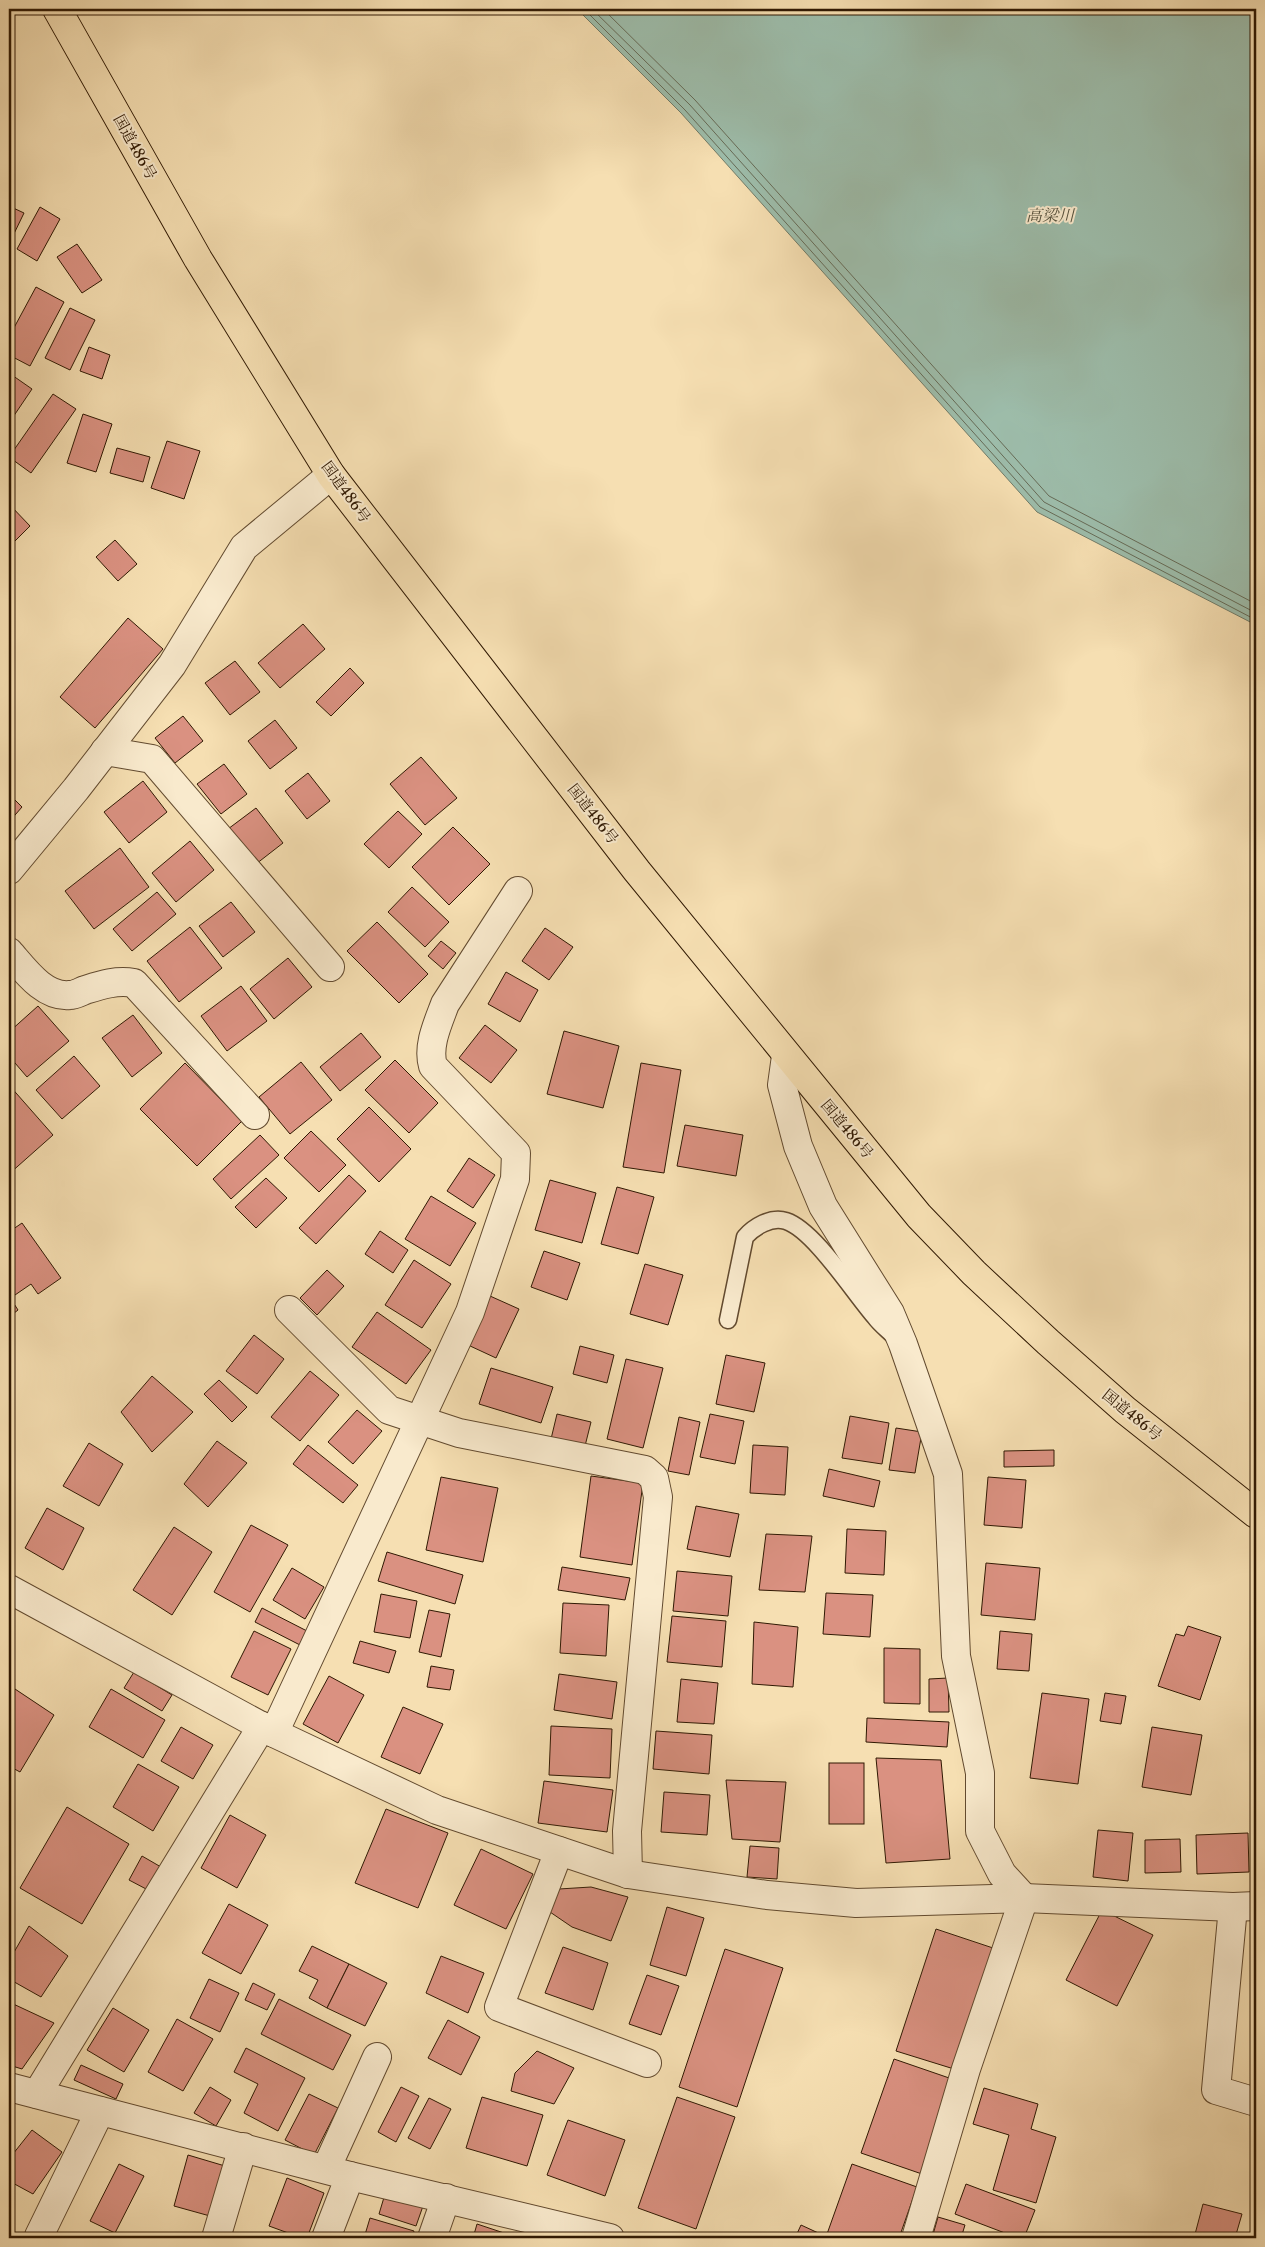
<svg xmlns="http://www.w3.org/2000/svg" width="1265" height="2247" viewBox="0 0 1265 2247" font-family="'Libre Caslon Text','Noto Serif JP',serif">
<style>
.water{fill:#9dbdab;stroke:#717b68}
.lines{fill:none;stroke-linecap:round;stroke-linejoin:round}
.shore{stroke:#666b57;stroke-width:1}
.building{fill:#da9181;stroke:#301903}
.service-casing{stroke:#624a2f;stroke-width:19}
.minor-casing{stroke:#624a2f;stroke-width:30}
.trunk-casing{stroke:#301903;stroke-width:30}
.service{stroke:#f9eacd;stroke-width:16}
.minor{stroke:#f9eacd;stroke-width:28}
.trunk{stroke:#f6dfb2;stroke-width:28}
.labels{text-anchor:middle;stroke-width:4;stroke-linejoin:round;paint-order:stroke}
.street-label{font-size:15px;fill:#301903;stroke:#f9eacd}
.water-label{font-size:16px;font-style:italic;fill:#56523e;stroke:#f9eacd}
</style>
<rect width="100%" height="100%" fill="#f6dfb2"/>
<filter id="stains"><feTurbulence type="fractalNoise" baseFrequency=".004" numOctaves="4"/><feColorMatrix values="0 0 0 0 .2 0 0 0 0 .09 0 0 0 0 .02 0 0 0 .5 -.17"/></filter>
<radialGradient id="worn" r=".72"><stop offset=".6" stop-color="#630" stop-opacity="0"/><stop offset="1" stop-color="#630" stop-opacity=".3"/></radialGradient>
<path class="water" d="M577 9H1256V625L1037 512 681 113Z"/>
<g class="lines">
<g class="shore">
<path d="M584 9 685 110 1040 507 1256 620"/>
<path d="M592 9 690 105 1044 502 1256 613"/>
<path d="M603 9 695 100 1049 496 1256 604"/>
</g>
</g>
<g class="building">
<path d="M9 206 24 213 9 244Z"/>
<path d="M40 207 60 219 37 261 17 249Z"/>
<path d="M77 244 102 280 82 293 57 257Z"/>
<path d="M36 287 64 302 30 366 9 355V337Z"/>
<path d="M70 308 95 320 70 370 45 358Z"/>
<path d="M89 347 110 355 102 379 80 371Z"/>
<path d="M9 373 32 389 9 423Z"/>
<path d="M53 394 76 409 31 473 9 457Z"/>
<path d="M83 414 112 424 96 472 67 463Z"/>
<path d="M167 441 200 451 184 499 151 488Z"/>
<path d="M117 448 150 457 143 482 110 473Z"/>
<path d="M9 504 30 526 9 547Z"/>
<path d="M115 540 137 564 118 581 96 557Z"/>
<path d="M128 618 163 649 95 728 60 697Z"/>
<path d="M303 624 325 649 280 688 258 663Z"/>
<path d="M235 661 260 692 230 715 205 683Z"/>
<path d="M350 668 364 683 331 716 316 702Z"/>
<path d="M183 716 203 741 175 763 155 738Z"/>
<path d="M275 720 297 748 270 769 248 741Z"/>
<path d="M421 757 457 798 425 825 390 784Z"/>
<path d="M224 764 247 794 221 814 197 784Z"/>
<path d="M308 773 330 801 307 819 285 791Z"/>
<path d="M143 781 167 812 129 843 104 812Z"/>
<path d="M9 794 22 807 9 822Z"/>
<path d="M256 808 283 843 256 864 228 829Z"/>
<path d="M398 811 422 834 389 868 364 844Z"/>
<path d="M453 827 490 864 449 905 412 867Z"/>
<path d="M190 841 214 870 176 902 152 873Z"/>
<path d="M120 848 149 887 94 929 65 891Z"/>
<path d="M412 887 449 922 425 947 388 912Z"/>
<path d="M157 892 176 914 132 951 113 929Z"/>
<path d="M231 902 255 932 223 957 199 926Z"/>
<path d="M377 922 428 974 399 1003 347 951Z"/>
<path d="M190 927 222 968 179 1002 147 961Z"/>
<path d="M545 928 573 947 549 980 522 961Z"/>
<path d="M441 941 456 953 443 969 428 956Z"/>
<path d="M288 958 312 987 274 1019 250 989Z"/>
<path d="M506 972 538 990 520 1022 488 1004Z"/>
<path d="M241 986 267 1021 227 1051 201 1016Z"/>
<path d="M38 1006 69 1041 27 1077 9 1056V1032Z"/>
<path d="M133 1015 162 1053 132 1077 102 1038Z"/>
<path d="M485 1025 517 1050 491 1083 459 1058Z"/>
<path d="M564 1031 619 1046 603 1108 547 1094Z"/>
<path d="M361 1033 381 1057 340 1091 320 1067Z"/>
<path d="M74 1056 100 1086 62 1119 36 1090Z"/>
<path d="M395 1060 438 1103 409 1133 365 1090Z"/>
<path d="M301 1062 332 1100 290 1134 259 1097Z"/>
<path d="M185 1063 242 1121 197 1166 140 1109Z"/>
<path d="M641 1063 681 1070 664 1173 623 1167Z"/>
<path d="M9 1085 53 1135 9 1174Z"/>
<path d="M369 1107 411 1149 379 1182 337 1139Z"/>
<path d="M685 1125 743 1135 736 1176 677 1166Z"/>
<path d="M311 1131 346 1165 319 1192 284 1158Z"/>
<path d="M260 1135 279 1155 231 1199 213 1179Z"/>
<path d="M469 1158 495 1175 473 1208 447 1191Z"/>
<path d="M349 1175 366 1191 316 1244 299 1228Z"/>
<path d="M266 1178 287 1198 256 1228 235 1207Z"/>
<path d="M550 1180 596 1193 582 1243 535 1230Z"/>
<path d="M617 1187 654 1197 638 1254 601 1244Z"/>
<path d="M431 1196 476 1223 450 1266 405 1239Z"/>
<path d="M22 1223 61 1278 38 1294 31 1284 15 1295 9 1287V1232Z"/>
<path d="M380 1231 408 1250 393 1273 365 1254Z"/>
<path d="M544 1251 580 1263 567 1300 531 1287Z"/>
<path d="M414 1260 451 1284 422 1328 385 1305Z"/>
<path d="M645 1264 683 1275 668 1325 630 1314Z"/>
<path d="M327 1270 344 1286 317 1315 300 1298Z"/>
<path d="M9 1296 18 1310 9 1317Z"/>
<path d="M490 1296 519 1309 496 1358 468 1345Z"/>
<path d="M377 1312 431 1350 406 1384 352 1347Z"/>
<path d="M254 1335 284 1359 257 1394 226 1371Z"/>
<path d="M580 1346 614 1355 607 1383 573 1374Z"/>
<path d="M726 1355 765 1363 754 1412 716 1404Z"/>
<path d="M626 1359 663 1368 643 1448 607 1439Z"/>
<path d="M491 1368 553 1387 541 1423 479 1404Z"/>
<path d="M310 1371 339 1395 300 1441 271 1417Z"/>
<path d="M152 1376 193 1412 152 1452 121 1412Z"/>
<path d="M219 1380 247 1407 232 1422 204 1394Z"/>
<path d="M357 1410 382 1431 353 1464 328 1442Z"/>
<path d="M557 1414 591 1422 585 1446 551 1439Z"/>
<path d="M710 1414 744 1421 735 1464 700 1457Z"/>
<path d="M850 1416 889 1423 882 1464 842 1458Z"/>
<path d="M679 1417 700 1422 689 1475 668 1471Z"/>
<path d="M896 1428 922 1432 915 1473 889 1470Z"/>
<path d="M217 1441 247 1463 208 1507 184 1484Z"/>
<path d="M89 1443 123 1464 99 1506 63 1486Z"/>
<path d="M308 1445 358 1485 343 1503 293 1464Z"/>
<path d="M753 1445 788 1447 785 1495 750 1493Z"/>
<path d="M1054 1450V1466L1004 1467V1451Z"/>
<path d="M829 1469 880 1481 874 1507 823 1496Z"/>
<path d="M591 1476 643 1483 632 1565 580 1557Z"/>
<path d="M441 1477 498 1488 483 1562 426 1550Z"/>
<path d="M988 1477 1026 1480 1022 1528 984 1525Z"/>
<path d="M696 1506 739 1514 730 1557 687 1549Z"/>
<path d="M47 1508 84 1528 63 1570 25 1548Z"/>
<path d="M251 1525 288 1545 250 1612 214 1592Z"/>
<path d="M174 1527 212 1552 172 1615 133 1590Z"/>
<path d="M847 1529 886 1531 884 1575 845 1573Z"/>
<path d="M766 1534 812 1536 805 1592 759 1590Z"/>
<path d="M387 1552 463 1575 455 1604 378 1581Z"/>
<path d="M986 1563 1040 1568 1035 1620 981 1615Z"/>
<path d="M562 1567 630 1578 625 1600 558 1590Z"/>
<path d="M292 1568 324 1587 305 1619 273 1600Z"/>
<path d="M677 1571 732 1576 728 1616 673 1611Z"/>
<path d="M826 1593 873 1595 870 1637 823 1634Z"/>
<path d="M381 1594 417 1601 410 1638 374 1632Z"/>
<path d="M563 1603 609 1605 606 1656 560 1653Z"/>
<path d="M262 1608 307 1631 300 1645 255 1622Z"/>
<path d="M429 1610 450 1614 441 1657 419 1652Z"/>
<path d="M672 1616 726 1621 722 1667 667 1662Z"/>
<path d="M754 1622 798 1627 793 1687 752 1684Z"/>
<path d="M1188 1626 1221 1637 1200 1700 1158 1686 1176 1634 1184 1636Z"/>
<path d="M254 1631 291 1649 268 1695 231 1677Z"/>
<path d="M1000 1631 1032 1634 1029 1671 997 1669Z"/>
<path d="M360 1641 396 1651 389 1673 353 1663Z"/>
<path d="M884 1648 920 1649V1704L884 1703Z"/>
<path d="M431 1666 454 1670 450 1690 427 1687Z"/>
<path d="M134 1672 172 1695 162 1711 124 1688Z"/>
<path d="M559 1674 617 1682 612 1719 554 1710Z"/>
<path d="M329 1676 364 1695 338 1743 303 1724Z"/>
<path d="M948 1678 949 1712H929V1679Z"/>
<path d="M681 1679 718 1683 714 1724 677 1722Z"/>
<path d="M9 1685 54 1715 20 1772 9 1766Z"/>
<path d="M111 1689 165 1720 143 1758 89 1727Z"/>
<path d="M1042 1693 1089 1699 1078 1784 1030 1778Z"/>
<path d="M1105 1693 1126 1696 1121 1724 1100 1721Z"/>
<path d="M403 1707 443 1724 420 1774 381 1757Z"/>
<path d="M867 1718 949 1722 947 1747 866 1742Z"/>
<path d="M551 1726 612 1729 610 1778 549 1775Z"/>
<path d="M181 1727 213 1745 193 1779 161 1761Z"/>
<path d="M1152 1727 1202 1735 1191 1795 1142 1787Z"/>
<path d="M656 1731 712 1735 709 1774 653 1769Z"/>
<path d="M876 1758 941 1760 950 1859 886 1863Z"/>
<rect x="829" y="1763" width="35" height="61"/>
<path d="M138 1764 179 1787 153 1831 113 1807Z"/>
<path d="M726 1780 786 1782 780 1842 732 1839Z"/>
<path d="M544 1781 613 1790 607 1832 538 1823Z"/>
<path d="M664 1792 710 1795 707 1835 661 1832Z"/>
<path d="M67 1807 129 1844 82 1924 20 1888Z"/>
<path d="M386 1809 448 1833 418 1908 355 1883Z"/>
<path d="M230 1815 266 1835 237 1888 201 1868Z"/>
<path d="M1098 1830 1133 1833 1128 1881 1093 1877Z"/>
<path d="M1248 1833 1249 1872 1197 1874 1196 1835Z"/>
<path d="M1180 1839 1181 1872 1145 1873V1840Z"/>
<path d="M750 1846 779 1848 777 1879 747 1877Z"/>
<path d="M481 1849 533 1874 506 1929 454 1905Z"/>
<path d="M142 1856 161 1867 148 1890 129 1880Z"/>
<path d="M591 1887 628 1897 611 1941 572 1927 550 1912 559 1889Z"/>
<path d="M229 1904 268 1925 241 1974 202 1953Z"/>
<path d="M667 1907 704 1918 686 1976 650 1965Z"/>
<path d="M1102 1910 1153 1935 1117 2006 1066 1980Z"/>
<path d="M29 1926 68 1956 41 1997 9 1979V1961Z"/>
<path d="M936 1929 993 1948 954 2069 896 2051Z"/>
<path d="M312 1946 349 1964 327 2008 309 1998 318 1980 299 1971Z"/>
<path d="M563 1947 608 1963 593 2010 545 1993Z"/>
<path d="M725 1949 783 1968 737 2107 679 2087Z"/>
<path d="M441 1956 484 1973 468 2013 426 1993Z"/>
<path d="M349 1964 387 1983 365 2026 327 2008Z"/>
<path d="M647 1975 679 1986 661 2035 629 2024Z"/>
<path d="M209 1979 239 1993 220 2032 190 2018Z"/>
<path d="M253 1983 275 1994 267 2010 245 2000Z"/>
<path d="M279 1999 351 2035 333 2070 261 2034Z"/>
<path d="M9 2002 54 2023 22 2069 9 2065Z"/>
<path d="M113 2008 149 2030 124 2072 87 2050Z"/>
<path d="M177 2019 213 2039 183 2091 148 2072Z"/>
<path d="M448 2020 480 2037 461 2075 428 2058Z"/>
<path d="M246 2048 305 2078 278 2131 244 2113 258 2084 234 2072Z"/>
<path d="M537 2051 574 2068 554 2104 511 2091 515 2073Z"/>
<path d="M894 2059 955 2080 922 2174 861 2153Z"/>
<path d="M81 2065 123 2084 116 2099 74 2080Z"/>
<path d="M210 2087 231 2100 216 2126 194 2113Z"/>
<path d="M401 2087 419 2096 396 2142 378 2132Z"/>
<path d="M984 2088 1038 2104 1031 2129 1056 2137 1036 2203 993 2190 1009 2135 973 2124Z"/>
<path d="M309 2094 338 2108 314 2155 285 2140Z"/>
<path d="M482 2097 543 2115 527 2166 466 2148Z"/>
<path d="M677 2097 735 2117 696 2229 638 2208Z"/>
<path d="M429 2098 451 2109 430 2149 408 2138Z"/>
<path d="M568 2120 625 2140 605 2196 547 2175Z"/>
<path d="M32 2130 62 2152 33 2194 9 2181V2159Z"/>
<path d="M188 2155 225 2166 210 2216 174 2206Z"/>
<path d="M119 2164 144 2176 115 2233 90 2221Z"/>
<path d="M852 2164 917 2187 899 2238H838L827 2234Z"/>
<path d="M287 2178 324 2193 307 2238H302L269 2226Z"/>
<path d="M966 2184 1035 2210 1024 2238H1018L955 2214Z"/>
<path d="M385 2194 423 2206 416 2226 379 2214Z"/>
<path d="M1203 2204 1242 2214 1235 2238H1194Z"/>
<path d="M938 2217 965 2225 961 2238H932Z"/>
<path d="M370 2218 414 2231 412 2238H364Z"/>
<path d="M477 2224 519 2238H473Z"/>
<path d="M801 2225 827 2237 829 2238H795Z"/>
</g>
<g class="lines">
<defs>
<path id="service" d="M728 1320 745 1237C754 1227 771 1216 786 1221 814 1230 854 1293 875 1317 880 1324 888 1330 894 1336"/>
<g id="minor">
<path d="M105 751 152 759 330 967"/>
<path d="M9 870 76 789 172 665 244 547 331 475"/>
<path d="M9 952C24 969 44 998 70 995 75 995 80 992 85 990 101 985 116 980 134 983L255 1115"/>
<path d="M786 1056 782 1085 798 1146 823 1206 890 1313 903 1344 948 1474 956 1656 980 1773V1831L1002 1874 1024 1898"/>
<path d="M289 1310 389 1410 459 1433 645 1470 654 1478 658 1497 627 1831 628 1874"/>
<path d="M9 1589 274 1733 437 1810 628 1874 767 1895 856 1903 1024 1898 1233 1907 1256 1906"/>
<path d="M274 1733 470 1312 515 1179 516 1153 433 1066C427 1046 438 1023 445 1004L518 891"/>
<path d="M559 1851 499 2007 647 2063"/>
<path d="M1233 1907 1216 2090 1256 2102"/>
<path d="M9 2087 350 2176 610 2238"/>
<path d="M37 2094 262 1726"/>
<path d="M326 2169 377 2057"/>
<path d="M39 2236 100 2111"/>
<path d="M216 2238 243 2147"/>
<path d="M326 2238 350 2176"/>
<path d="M432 2238 446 2198"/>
<path d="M916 2238 966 2069 1024 1898"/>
</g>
<path id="trunk" d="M57 9 198 259 331 475 637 871 919 1216 974 1273 1048 1342 1125 1410 1256 1514"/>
</defs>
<use href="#service" class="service-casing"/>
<use href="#minor" class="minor-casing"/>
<use href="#trunk" class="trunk-casing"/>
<use href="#service" class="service"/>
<use href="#minor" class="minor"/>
<use href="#trunk" class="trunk"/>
</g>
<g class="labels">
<g class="street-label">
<text transform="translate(135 147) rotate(61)" y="5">国道486号</text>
<text transform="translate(346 492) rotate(54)" y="5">国道486号</text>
<text transform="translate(593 814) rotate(52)" y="5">国道486号</text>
<text transform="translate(847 1129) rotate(50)" y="5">国道486号</text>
<text transform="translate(1132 1415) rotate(39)" y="5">国道486号</text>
</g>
<g class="water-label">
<text x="1050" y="221">高梁川</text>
</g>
</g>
<rect width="1265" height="2247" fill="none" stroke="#f6dfb2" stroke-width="30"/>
<rect x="10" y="10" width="1245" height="2227" fill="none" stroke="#301903" stroke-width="2.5"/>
<rect x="15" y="15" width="1235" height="2217" fill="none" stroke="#301903"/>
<rect width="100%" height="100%" filter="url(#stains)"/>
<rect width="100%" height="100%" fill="url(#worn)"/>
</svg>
